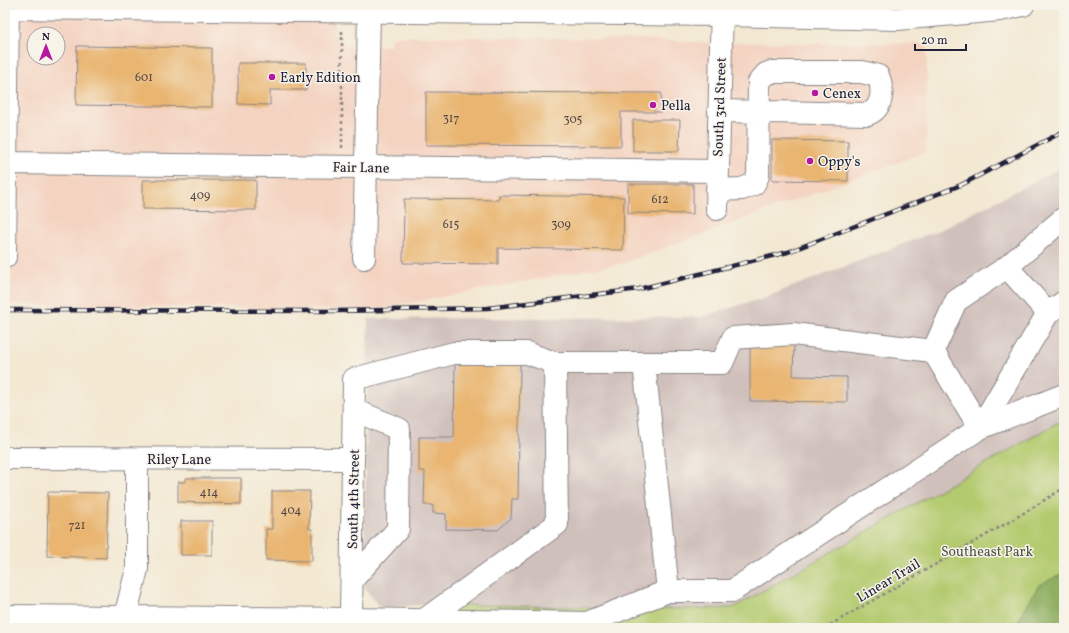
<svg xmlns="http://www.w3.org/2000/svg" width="1069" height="633" viewBox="0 0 1069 633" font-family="Vollkorn,serif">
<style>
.built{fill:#f4d3c1;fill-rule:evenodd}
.industrial{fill:#d0c0bc}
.green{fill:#b3ca6e;stroke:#6a7654}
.forest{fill:#8eae61;stroke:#58684e}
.building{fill:#e9b571}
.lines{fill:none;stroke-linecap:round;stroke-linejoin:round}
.minor-casing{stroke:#8a8586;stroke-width:24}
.highway-casing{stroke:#8a8586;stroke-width:24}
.path{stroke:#8a8586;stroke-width:2.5;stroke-dasharray:3 3;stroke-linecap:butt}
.minor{stroke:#fff;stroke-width:22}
.highway{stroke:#fff;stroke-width:22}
.rail-casing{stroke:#22223b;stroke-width:4.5}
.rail{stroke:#f7f3e8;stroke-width:3;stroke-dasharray:9;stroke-linecap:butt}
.poi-dot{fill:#b5179e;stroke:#f7f3e8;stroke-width:1.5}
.labels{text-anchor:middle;stroke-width:3;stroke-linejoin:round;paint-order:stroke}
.number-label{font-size:12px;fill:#544748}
.poi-label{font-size:14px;fill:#22223b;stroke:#f7f3e8;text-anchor:start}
.street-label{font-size:14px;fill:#22223b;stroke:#f7f3e8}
.park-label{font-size:14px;fill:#4e544a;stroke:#f7f3e8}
</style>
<rect width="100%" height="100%" fill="#f7f3e8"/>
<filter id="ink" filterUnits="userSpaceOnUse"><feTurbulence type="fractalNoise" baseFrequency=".025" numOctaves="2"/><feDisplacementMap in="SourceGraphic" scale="8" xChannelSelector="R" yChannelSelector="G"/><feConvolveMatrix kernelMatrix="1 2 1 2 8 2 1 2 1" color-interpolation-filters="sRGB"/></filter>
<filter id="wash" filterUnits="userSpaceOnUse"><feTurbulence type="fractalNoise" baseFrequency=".012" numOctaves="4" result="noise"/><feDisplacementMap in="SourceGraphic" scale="16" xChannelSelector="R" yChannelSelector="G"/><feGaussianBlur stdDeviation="0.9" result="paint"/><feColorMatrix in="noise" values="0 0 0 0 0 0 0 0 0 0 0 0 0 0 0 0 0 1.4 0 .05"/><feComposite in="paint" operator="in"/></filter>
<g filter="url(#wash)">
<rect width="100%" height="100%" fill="#f3e8d2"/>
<path class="built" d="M5 5H335L334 35 348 46H390L392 37 400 36 633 39 691 42 927 44 926 152 624 263 372 310 5 304ZM34 34H58V58H34Z"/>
<path class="industrial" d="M1064 166V419L733 608 661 609 433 604 380 608 364 587 368 319 701 317 766 297 942 229Z"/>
<path class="green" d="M1064 419V628H432L433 604 661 609 733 608Z"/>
<path class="forest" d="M1064 573V628H1014L1039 585Z"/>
<g id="blocks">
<g class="building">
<path d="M77 46 212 48V107L76 105Z"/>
<path d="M238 63H306V90H270V105L238 104Z"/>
<path d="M426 92 661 93V112H621V146L426 145Z"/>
<path d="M633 120H680L679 151H633Z"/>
<path d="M772 140 848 141V181L772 180Z"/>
<path d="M143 180H256V210L143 209Z"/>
<path d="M628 184H693V214L628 213Z"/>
<path d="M499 195 624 197 623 250 498 248V264L403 263 404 199 499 200Z"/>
<path d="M750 344H794L793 376 847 377V402L750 401Z"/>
<path d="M455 363 520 364 518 499H512L511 518 498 530 446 529V514L433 513V505H424L425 471H419V437H454Z"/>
<path d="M186 478H241V504L178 502V482H186Z"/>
<path d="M272 491H310L309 529H312V561L266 560V529H272Z"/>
<path d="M48 492 108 493 106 558 47 556Z"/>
<rect x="181" y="521" width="31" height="34"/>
</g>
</g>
</g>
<g filter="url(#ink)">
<use href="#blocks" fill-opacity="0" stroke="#8a8586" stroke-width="1"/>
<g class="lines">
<defs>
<g id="minor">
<path d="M5 163 717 171"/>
<path d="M717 190 742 189 754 184 758 176 759 82 766 74 771 72H862L878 76C884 89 883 108 868 114L719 111"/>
<path d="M717 209 722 5"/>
<path d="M5 257 8 5"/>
<path d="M364 258 369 12"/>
<path d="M1007 267 1064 218"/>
<path d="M933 351 980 428 1064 395"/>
<path d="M644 363 668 591"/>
<path d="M5 458 353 459"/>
<path d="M352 580 398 529 399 429 354 410"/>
<path d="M5 616 351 619 587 623 668 591H732L980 428 1048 313 1064 302"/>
<path d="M125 617 137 569V459"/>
<path d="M351 619 354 379 454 353H527L555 363"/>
<path d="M424 620 557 524 555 363H722L733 338 793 334 933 351 956 301 1007 267 1048 313"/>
</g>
<path id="highway" d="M5 8 722 15 897 19 1000 10 1023 5"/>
</defs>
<use href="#minor" class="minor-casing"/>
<use href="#highway" class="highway-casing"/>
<g class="path">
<path d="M342 148V29"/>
<path d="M641 623 664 628"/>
<path d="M825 628 1014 519 1064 488"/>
</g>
<use href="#minor" class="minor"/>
<use href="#highway" class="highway"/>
<defs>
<path id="rail" d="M5 310 337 311 488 308 639 289 788 252 961 185 1064 131"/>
</defs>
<use href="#rail" class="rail-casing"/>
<use href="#rail" class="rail"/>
</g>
</g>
<g class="poi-dot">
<circle cx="272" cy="77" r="4"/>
<circle cx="815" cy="93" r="4"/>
<circle cx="653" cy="105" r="4"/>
<circle cx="810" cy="161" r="4"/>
</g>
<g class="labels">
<g class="number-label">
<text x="144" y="81">601</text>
<text x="451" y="122">317</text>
<text x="573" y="123">305</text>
<text x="200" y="199">409</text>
<text x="660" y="203">612</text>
<text x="451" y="228">615</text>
<text x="561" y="228">309</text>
<text x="209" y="496">414</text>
<text x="291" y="514">404</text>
<text x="77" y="529">721</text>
</g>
<g class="poi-label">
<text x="280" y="82">Early Edition</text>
<text x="823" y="98">Cenex</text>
<text x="661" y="110">Pella</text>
<text x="818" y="166">Oppy's</text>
</g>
<g class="street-label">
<text transform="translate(719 107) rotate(-88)" y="5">South 3rd Street</text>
<text transform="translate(361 167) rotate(1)" y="5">Fair Lane</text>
<text x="179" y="464">Riley Lane</text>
<text transform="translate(353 499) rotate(-89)" y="5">South 4th Street</text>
<text transform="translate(888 580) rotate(-31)" y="5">Linear Trail</text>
</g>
<g class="park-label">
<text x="987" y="556">Southeast Park</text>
</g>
</g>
<rect width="1069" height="633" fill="none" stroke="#f7f3e8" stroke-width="20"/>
<g transform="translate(46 46)"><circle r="19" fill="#f7f3e8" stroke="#a29fa3"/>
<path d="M0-3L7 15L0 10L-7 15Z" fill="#b5179e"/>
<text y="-6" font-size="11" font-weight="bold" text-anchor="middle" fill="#22223b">N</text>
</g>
<path d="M915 44v6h51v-6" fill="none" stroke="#22223b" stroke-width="2"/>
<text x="921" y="44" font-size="12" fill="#22223b" stroke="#f7f3e8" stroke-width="3" paint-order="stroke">20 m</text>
</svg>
